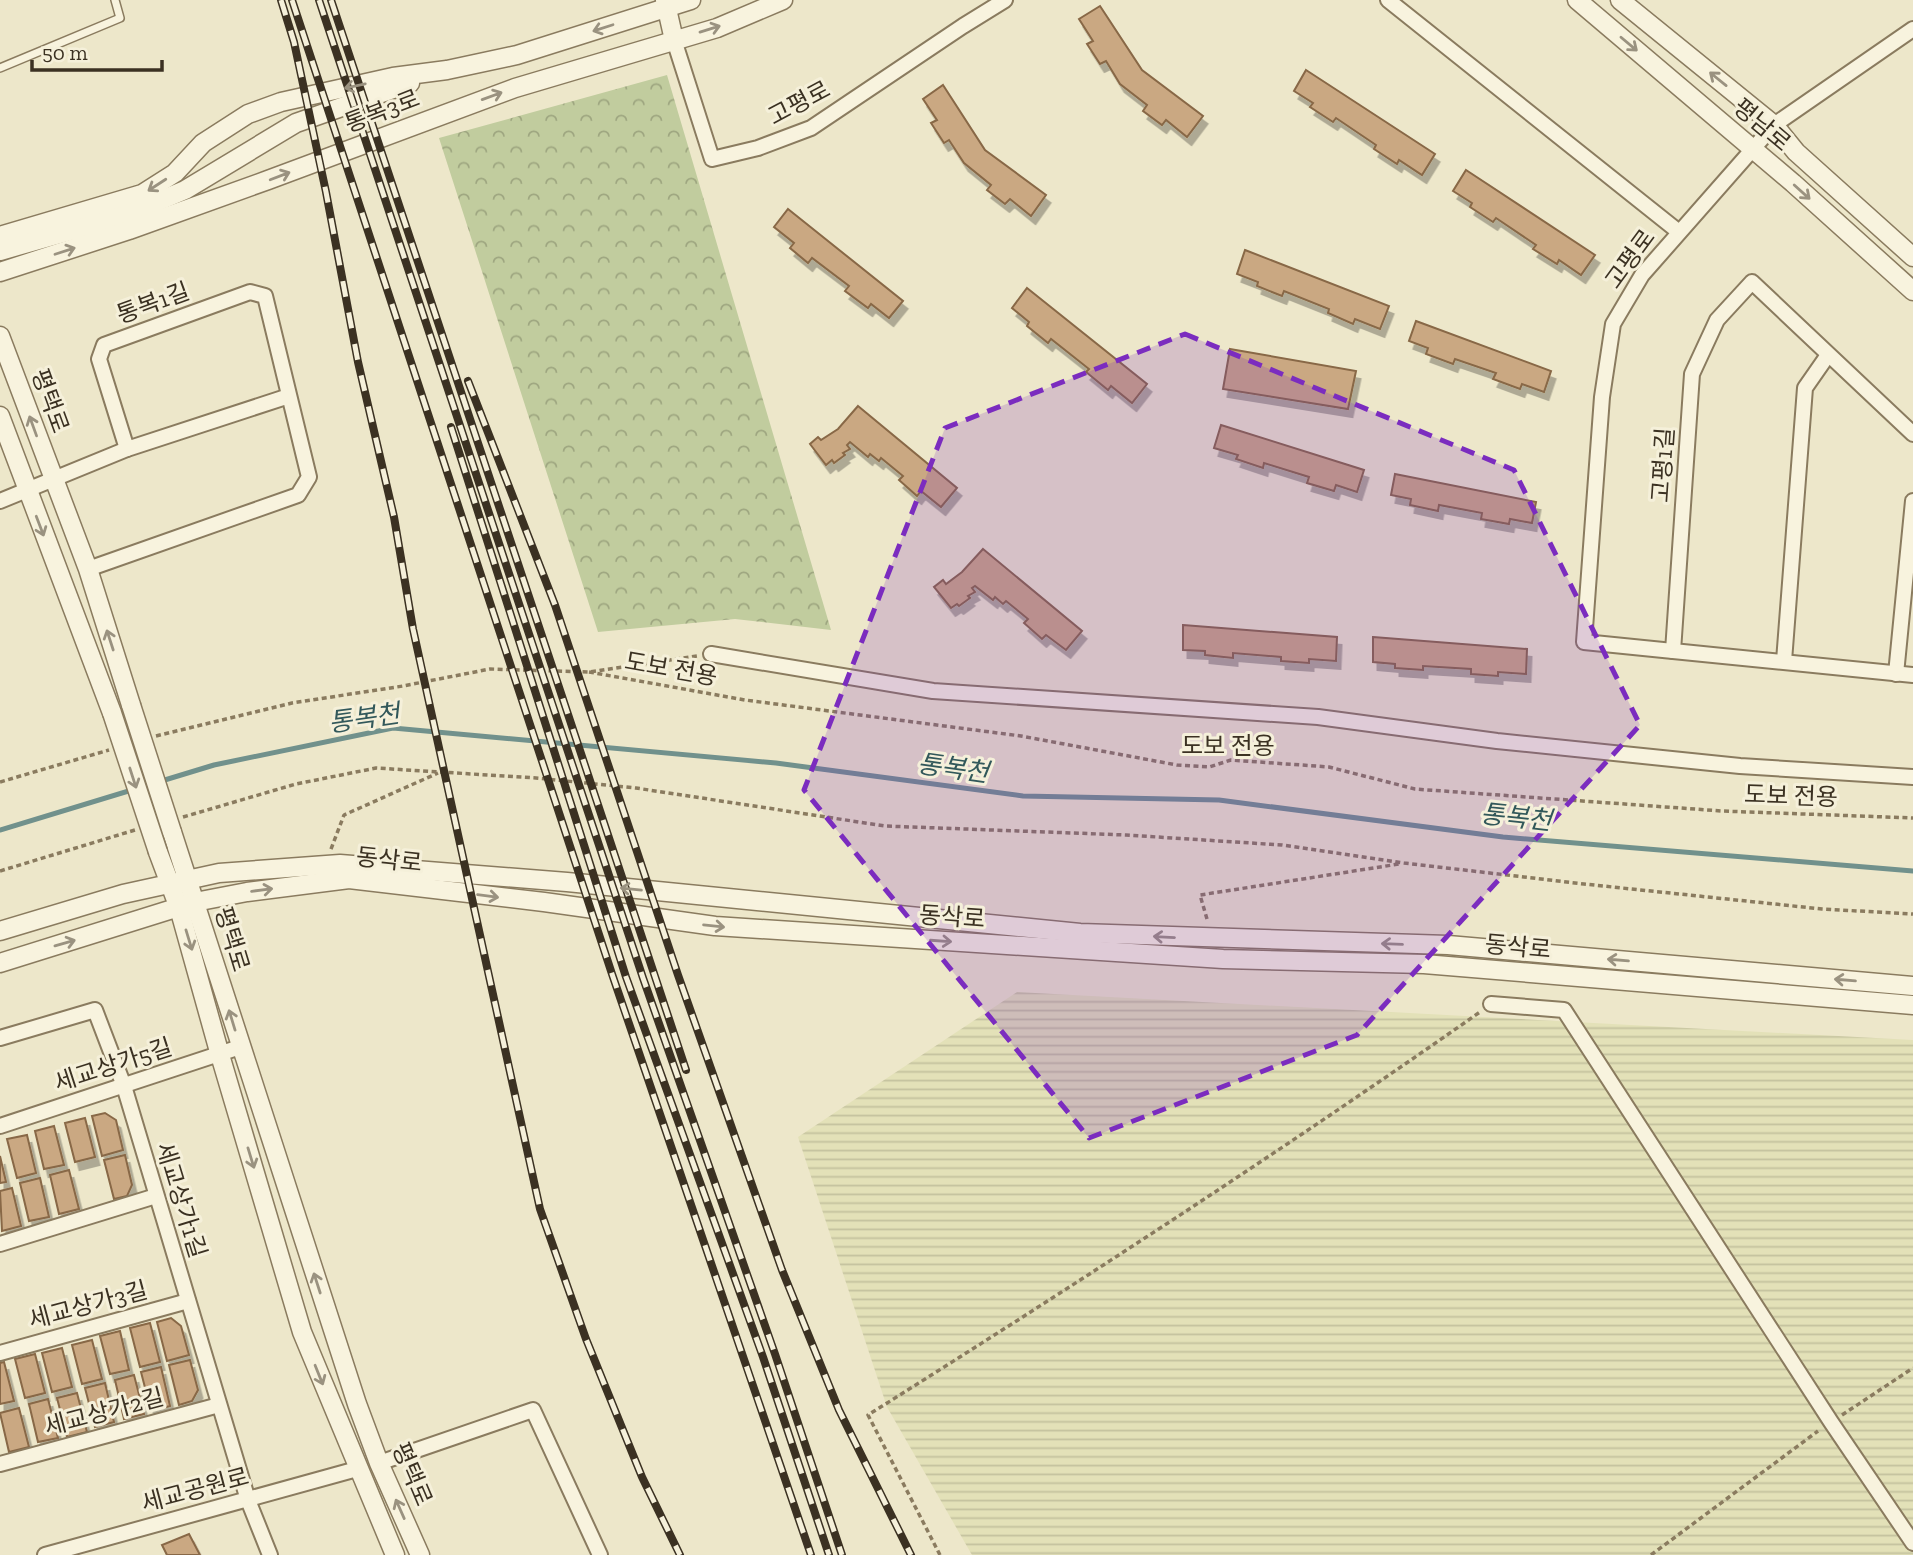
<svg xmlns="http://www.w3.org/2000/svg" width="1913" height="1555" viewBox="0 0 1913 1555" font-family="'Zilla Slab','Noto Sans KR',serif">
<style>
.farmland{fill:url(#farmland-rules)}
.park{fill:url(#park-crowns)}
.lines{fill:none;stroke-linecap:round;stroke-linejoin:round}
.stream{stroke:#71918c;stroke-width:5}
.building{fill:#caa882;stroke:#886846;stroke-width:2;filter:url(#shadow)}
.service-casing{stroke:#8a7b5f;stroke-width:10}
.minor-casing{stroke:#8a7b5f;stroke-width:18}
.tertiary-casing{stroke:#8a7b5f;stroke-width:21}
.path{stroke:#8a7b5f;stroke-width:3.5;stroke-dasharray:5 3.5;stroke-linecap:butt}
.service{stroke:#f8f3de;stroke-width:7}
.minor{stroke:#f8f3de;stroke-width:14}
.tertiary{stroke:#f8f3de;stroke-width:18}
.rail-casing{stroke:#3b3122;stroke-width:8}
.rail{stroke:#f5f0da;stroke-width:5;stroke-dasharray:16;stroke-linecap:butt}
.tertiary-bridge-casing{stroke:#8a7b5f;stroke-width:21;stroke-linecap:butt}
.tertiary-bridge{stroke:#f8f3de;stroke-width:18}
.oneway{stroke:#9a9280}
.marked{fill:#7b2cbf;fill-opacity:0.2;stroke:#7b2cbf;stroke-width:5;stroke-dasharray:14 9;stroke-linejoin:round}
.labels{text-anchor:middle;stroke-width:6;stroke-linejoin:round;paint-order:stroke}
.street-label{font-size:24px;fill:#3b3122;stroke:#f5f0da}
.water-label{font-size:26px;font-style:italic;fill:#32585a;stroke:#f5f0da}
</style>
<defs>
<pattern id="farmland-rules" width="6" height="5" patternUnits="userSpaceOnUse" patternTransform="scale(1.75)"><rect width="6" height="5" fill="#e3e1b8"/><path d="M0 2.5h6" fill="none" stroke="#c4c29e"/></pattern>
<pattern id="park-crowns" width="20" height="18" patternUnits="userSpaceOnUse" patternTransform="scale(1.75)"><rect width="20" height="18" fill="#c1cc9e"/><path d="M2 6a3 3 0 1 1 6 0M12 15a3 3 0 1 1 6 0" fill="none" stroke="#9ea680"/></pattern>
<filter id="shadow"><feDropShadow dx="4.5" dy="8" stdDeviation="0" flood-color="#0004"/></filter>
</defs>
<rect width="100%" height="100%" fill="#ede7ca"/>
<path class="farmland" d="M1017 992 1913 1040V1555H972L887 1407 798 1137Z"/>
<path class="park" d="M667 75 831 630 735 619 598 632 439 138Z"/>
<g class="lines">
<path class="stream" d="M0 830 214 765 393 728 776 763 1023 796 1219 800 1503 837 1913 871"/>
</g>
<g class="building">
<path d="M1100 6 1142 70 1203 116 1187 137 1166 120 1162 125 1143 111 1147 105 1120 84 1106 61 1100 64 1087 44 1093 41 1079 19Z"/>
<path d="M1306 70 1435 154 1422 175 1399 160 1397 164 1374 149 1376 145 1336 118 1333 122 1310 107 1313 103 1294 91Z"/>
<path d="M943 85 985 150 1046 195 1031 216 1010 199 1005 204 987 190 991 185 964 163 949 140 944 143 931 123 937 120 923 99Z"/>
<path d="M1466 170 1595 255 1581 275 1559 260 1557 264 1533 249 1536 245 1496 218 1493 222 1470 207 1472 203 1453 191Z"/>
<path d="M788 209 903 301 889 318 871 304 868 308 845 291 849 286 812 258 808 263 790 248 794 243 774 227Z"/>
<path d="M1245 250 1389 306 1380 329 1355 319 1353 324 1328 313 1329 309 1284 291 1282 296 1257 286 1258 282 1237 274Z"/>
<path d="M1027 288 1147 384 1132 403 1111 386 1108 390 1086 372 1089 369 1051 339 1048 343 1027 326 1029 322 1012 308Z"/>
<path d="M1416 321 1551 371 1544 392 1522 384 1520 389 1493 379 1496 373 1455 359 1453 364 1426 354 1428 348 1409 341Z"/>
<path d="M1230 349 1356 371 1348 409 1223 389Z"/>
<path d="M858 406 957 488 941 507 921 491 917 496 899 480 903 476 881 458 879 461 870 454 868 457 850 442 847 445 850 449 843 453 845 455 834 463 832 460 826 465 810 444 818 437 821 440 838 429Z"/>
<path d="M1221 425 1364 470 1357 492 1336 485 1334 491 1307 483 1309 477 1264 463 1263 468 1236 459 1238 455 1214 448Z"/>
<path d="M1395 474 1536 502 1532 523 1510 519 1509 524 1481 519 1482 513 1439 505 1438 511 1410 505 1411 499 1391 495Z"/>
<path d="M983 549 1082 631 1066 650 1046 635 1042 639 1024 623 1028 619 1006 601 1003 604 995 597 993 600 975 586 972 588 975 592 968 596 970 598 959 606 957 604 951 608 934 587 943 580 946 584 962 572Z"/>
<path d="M1183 625 1337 637 1336 661 1309 659V663L1281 661V657L1233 653V658L1205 655V651L1183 650Z"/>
<path d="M1373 637 1527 649 1526 674 1498 672V676L1471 674V669L1423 666V670L1395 668V664L1373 662Z"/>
<path d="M105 1113 116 1120 123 1150 102 1156 92 1116Z"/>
<path d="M85 1118 95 1157 75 1162 65 1123Z"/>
<path d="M54 1126 64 1165 44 1169 35 1131Z"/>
<path d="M27 1135 36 1173 17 1178 7 1139Z"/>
<path d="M125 1155 132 1185 127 1196 114 1199 104 1160Z"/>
<path d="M0 1156 6 1182 0 1183Z"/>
<path d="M69 1170 79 1209 59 1214 50 1175Z"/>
<path d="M40 1178 49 1217 29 1221 20 1183Z"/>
<path d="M12 1188 21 1226 2 1231 0 1191Z"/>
<path d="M171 1318 181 1326 189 1355 167 1361 157 1322Z"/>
<path d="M150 1323 160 1362 140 1367 130 1328Z"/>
<path d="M120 1331 129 1370 110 1374 100 1336Z"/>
<path d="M92 1340 102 1379 82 1384 72 1345Z"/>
<path d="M62 1348 72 1387 52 1392 42 1353Z"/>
<path d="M35 1354 45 1393 25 1398 15 1359Z"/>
<path d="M190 1360 198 1390 192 1401 179 1405 169 1365Z"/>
<path d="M4 1362 14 1401 0 1404V1363Z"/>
<path d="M161 1367 170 1406 151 1411 141 1372Z"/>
<path d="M134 1375 144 1414 124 1419 115 1380Z"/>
<path d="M105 1383 114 1422 95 1427 85 1388Z"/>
<path d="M77 1393 87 1432 67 1437 57 1398Z"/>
<path d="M48 1399 58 1438 38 1442 29 1404Z"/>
<path d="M19 1408 29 1447 9 1452 0 1413Z"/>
<path d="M189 1534 200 1555H167L162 1545Z"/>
</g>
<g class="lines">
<defs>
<path id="service" d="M0 68 120 18 115 0"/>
<g id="minor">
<path d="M1388 0 1679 232"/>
<path d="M674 40 712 159 758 148 811 128 963 26 1005 0"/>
<path d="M1913 434 1752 282 1717 320 1692 374 1673 651 1913 675"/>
<path d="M0 501 127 449"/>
<path d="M88 569 298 495 309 477 265 296 250 292 104 345 99 359 127 449 289 396"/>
<path d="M1673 651 1584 642 1602 397 1613 324 1642 275 1774 125 1913 29"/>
<path d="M711 654 933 691 1318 717 1497 741 1740 766 1913 777"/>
<path d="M1784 661 1805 388 1828 355"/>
<path d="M1896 674 1913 501"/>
<path d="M1491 1004 1564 1010 1831 1422 1913 1543"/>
<path d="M0 1038 95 1010 124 1086 248 1500 270 1555"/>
<path d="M0 1126 240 1047"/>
<path d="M0 1244 156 1196"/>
<path d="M0 1353 188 1301"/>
<path d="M379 1463 533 1410 600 1555"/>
<path d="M0 1464 219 1405"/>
<path d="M45 1555 357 1469"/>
</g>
<g id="tertiary">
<path d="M665 0 674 40"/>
<path d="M1577 0 1793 183 1913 291"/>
<path d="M1620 0 1774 125 1796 152 1913 257"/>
<path d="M0 236 142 194 175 173 203 143 248 114 281 102 393 77 447 70 517 55 691 0"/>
<path d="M0 251 126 215 185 190 296 123 410 83"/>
<path d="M0 272 129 230 268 180 515 88 717 28 783 0"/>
<path d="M0 336 88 569 131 705"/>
<path d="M0 416 112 713"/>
<path d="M172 832 357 1404 379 1463 420 1555"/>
<path d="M158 852 179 908 220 1055 302 1332 395 1555"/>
<path d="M0 931 123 894 219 873 340 864 567 882 1080 933 1448 945 1913 986"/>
<path d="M0 963 195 902 247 892 349 879 544 902 715 926 1223 959 1424 964 1913 1005"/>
</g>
</defs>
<use href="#service" class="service-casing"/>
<use href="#minor" class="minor-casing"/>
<use href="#tertiary" class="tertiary-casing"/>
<g class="path">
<path d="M589 672 745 700 1021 736 1177 765 1209 767 1231 760 1329 767 1415 789 1722 811 1913 818"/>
<path d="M156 736 292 703 403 686 490 669 589 672 697 656"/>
<path d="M0 782 109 750"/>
<path d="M183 817 296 784 376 768 536 778 636 788 885 826 1126 835 1282 845 1404 863 1584 884 1822 909 1913 914"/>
<path d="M331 849 344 815 438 773"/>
<path d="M0 871 135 830"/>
<path d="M1207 919 1200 895 1399 864"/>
<path d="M1842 1415 1913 1368"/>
<path d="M940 1555 868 1415C1075 1285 1280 1152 1480 1012"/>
<path d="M1651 1555 1818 1431"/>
</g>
<use href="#service" class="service"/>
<use href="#minor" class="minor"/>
<use href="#tertiary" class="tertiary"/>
<defs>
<g id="rail">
<path d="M281 0 294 42 326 192 358 362 394 517 413 629 540 1209 586 1339 642 1477 680 1555"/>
<path d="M292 0 612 974 811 1555"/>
<path d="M319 0 643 978 775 1354 842 1555"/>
<path d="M331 0 686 1070"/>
<path d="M468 381 555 605 678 975 782 1270 839 1410 911 1555"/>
<path d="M451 427 626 977 763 1357 829 1555"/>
</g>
</defs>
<use href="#rail" class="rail-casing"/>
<use href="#rail" class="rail"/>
<defs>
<g id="tertiary-bridge">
<path d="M131 705 172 832"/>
<path d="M112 713 158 852"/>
</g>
</defs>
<use href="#tertiary-bridge" class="tertiary-bridge-casing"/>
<use href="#tertiary-bridge" class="tertiary-bridge"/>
</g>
<defs><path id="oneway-shaft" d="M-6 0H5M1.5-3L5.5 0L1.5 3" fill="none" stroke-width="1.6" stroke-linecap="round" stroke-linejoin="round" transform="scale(1.75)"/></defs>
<g class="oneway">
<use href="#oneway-shaft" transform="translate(603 28) rotate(162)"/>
<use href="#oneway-shaft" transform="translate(710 29) rotate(-17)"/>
<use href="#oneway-shaft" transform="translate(1629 44) rotate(40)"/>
<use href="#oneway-shaft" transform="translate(1718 79) rotate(-141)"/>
<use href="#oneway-shaft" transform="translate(355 86) rotate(168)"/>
<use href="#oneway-shaft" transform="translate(492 96) rotate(-20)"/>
<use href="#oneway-shaft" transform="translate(280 176) rotate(-21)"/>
<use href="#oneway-shaft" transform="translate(157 185) rotate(147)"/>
<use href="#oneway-shaft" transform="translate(1802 192) rotate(42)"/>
<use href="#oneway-shaft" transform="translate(65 251) rotate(-18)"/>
<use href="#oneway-shaft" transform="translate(33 426) rotate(-110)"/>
<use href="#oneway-shaft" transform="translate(40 526) rotate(69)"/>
<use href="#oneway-shaft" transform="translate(110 640) rotate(-108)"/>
<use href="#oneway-shaft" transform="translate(133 778) rotate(72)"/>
<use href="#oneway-shaft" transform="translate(631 889) rotate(-174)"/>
<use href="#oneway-shaft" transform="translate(262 890) rotate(-7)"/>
<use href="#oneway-shaft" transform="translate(488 896) rotate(7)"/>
<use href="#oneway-shaft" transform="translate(714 926) rotate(6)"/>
<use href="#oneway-shaft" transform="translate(1164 937) rotate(-177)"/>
<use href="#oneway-shaft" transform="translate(189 940) rotate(73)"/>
<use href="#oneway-shaft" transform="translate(941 941) rotate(4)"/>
<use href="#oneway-shaft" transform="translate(65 943) rotate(-16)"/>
<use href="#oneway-shaft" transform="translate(1392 944) rotate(-178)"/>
<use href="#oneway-shaft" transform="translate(1618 960) rotate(-175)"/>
<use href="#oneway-shaft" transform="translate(1845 980) rotate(-175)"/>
<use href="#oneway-shaft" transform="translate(232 1020) rotate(-107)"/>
<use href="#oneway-shaft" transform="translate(251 1158) rotate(73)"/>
<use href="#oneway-shaft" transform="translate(317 1283) rotate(-108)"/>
<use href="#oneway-shaft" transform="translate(319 1375) rotate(68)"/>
<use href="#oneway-shaft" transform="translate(400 1509) rotate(-114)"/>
</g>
<path class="marked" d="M1185 334 1514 470 1640 725 1357 1035 1089 1138 804 790 945 428Z"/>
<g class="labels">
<g class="street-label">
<text transform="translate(799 103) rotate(-28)" y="8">고평로</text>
<text transform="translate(382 111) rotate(-21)" y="8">통복3로</text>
<text transform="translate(1762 125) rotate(40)" y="8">평남로</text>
<text transform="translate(1630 259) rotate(-54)" y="8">고평로</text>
<text transform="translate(153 303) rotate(-20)" y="8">통복1길</text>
<text transform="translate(50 401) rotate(70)" y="8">평택로</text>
<text transform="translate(1663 465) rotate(-86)" y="8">고평1길</text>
<text transform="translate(671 669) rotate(10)" y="8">도보 전용</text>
<text x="1228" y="754">도보 전용</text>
<text transform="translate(1791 796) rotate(2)" y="8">도보 전용</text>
<text transform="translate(389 860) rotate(6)" y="8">동삭로</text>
<text transform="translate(952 917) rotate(4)" y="8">동삭로</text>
<text transform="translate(232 939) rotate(73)" y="8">평택로</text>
<text transform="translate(1518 947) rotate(5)" y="8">동삭로</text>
<text transform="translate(113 1065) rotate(-18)" y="8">세교상가5길</text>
<text transform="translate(181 1200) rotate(73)" y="8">세교상가1길</text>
<text transform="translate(88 1305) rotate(-15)" y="8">세교상가3길</text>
<text transform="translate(104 1412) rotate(-15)" y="8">세교상가2길</text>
<text transform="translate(412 1474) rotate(67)" y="8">평택로</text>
<text transform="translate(195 1490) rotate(-15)" y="8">세교공원로</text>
</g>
<g class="water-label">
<text transform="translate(364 718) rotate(-8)" y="9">통복천</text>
<text transform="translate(953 768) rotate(8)" y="9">통복천</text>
<text transform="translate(1516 817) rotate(6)" y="9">통복천</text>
</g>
</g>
<path d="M32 60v10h130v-10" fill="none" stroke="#3b3122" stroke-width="3.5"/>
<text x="42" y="60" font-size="21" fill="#3b3122" stroke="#f5f0da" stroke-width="5" paint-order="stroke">50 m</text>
</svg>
